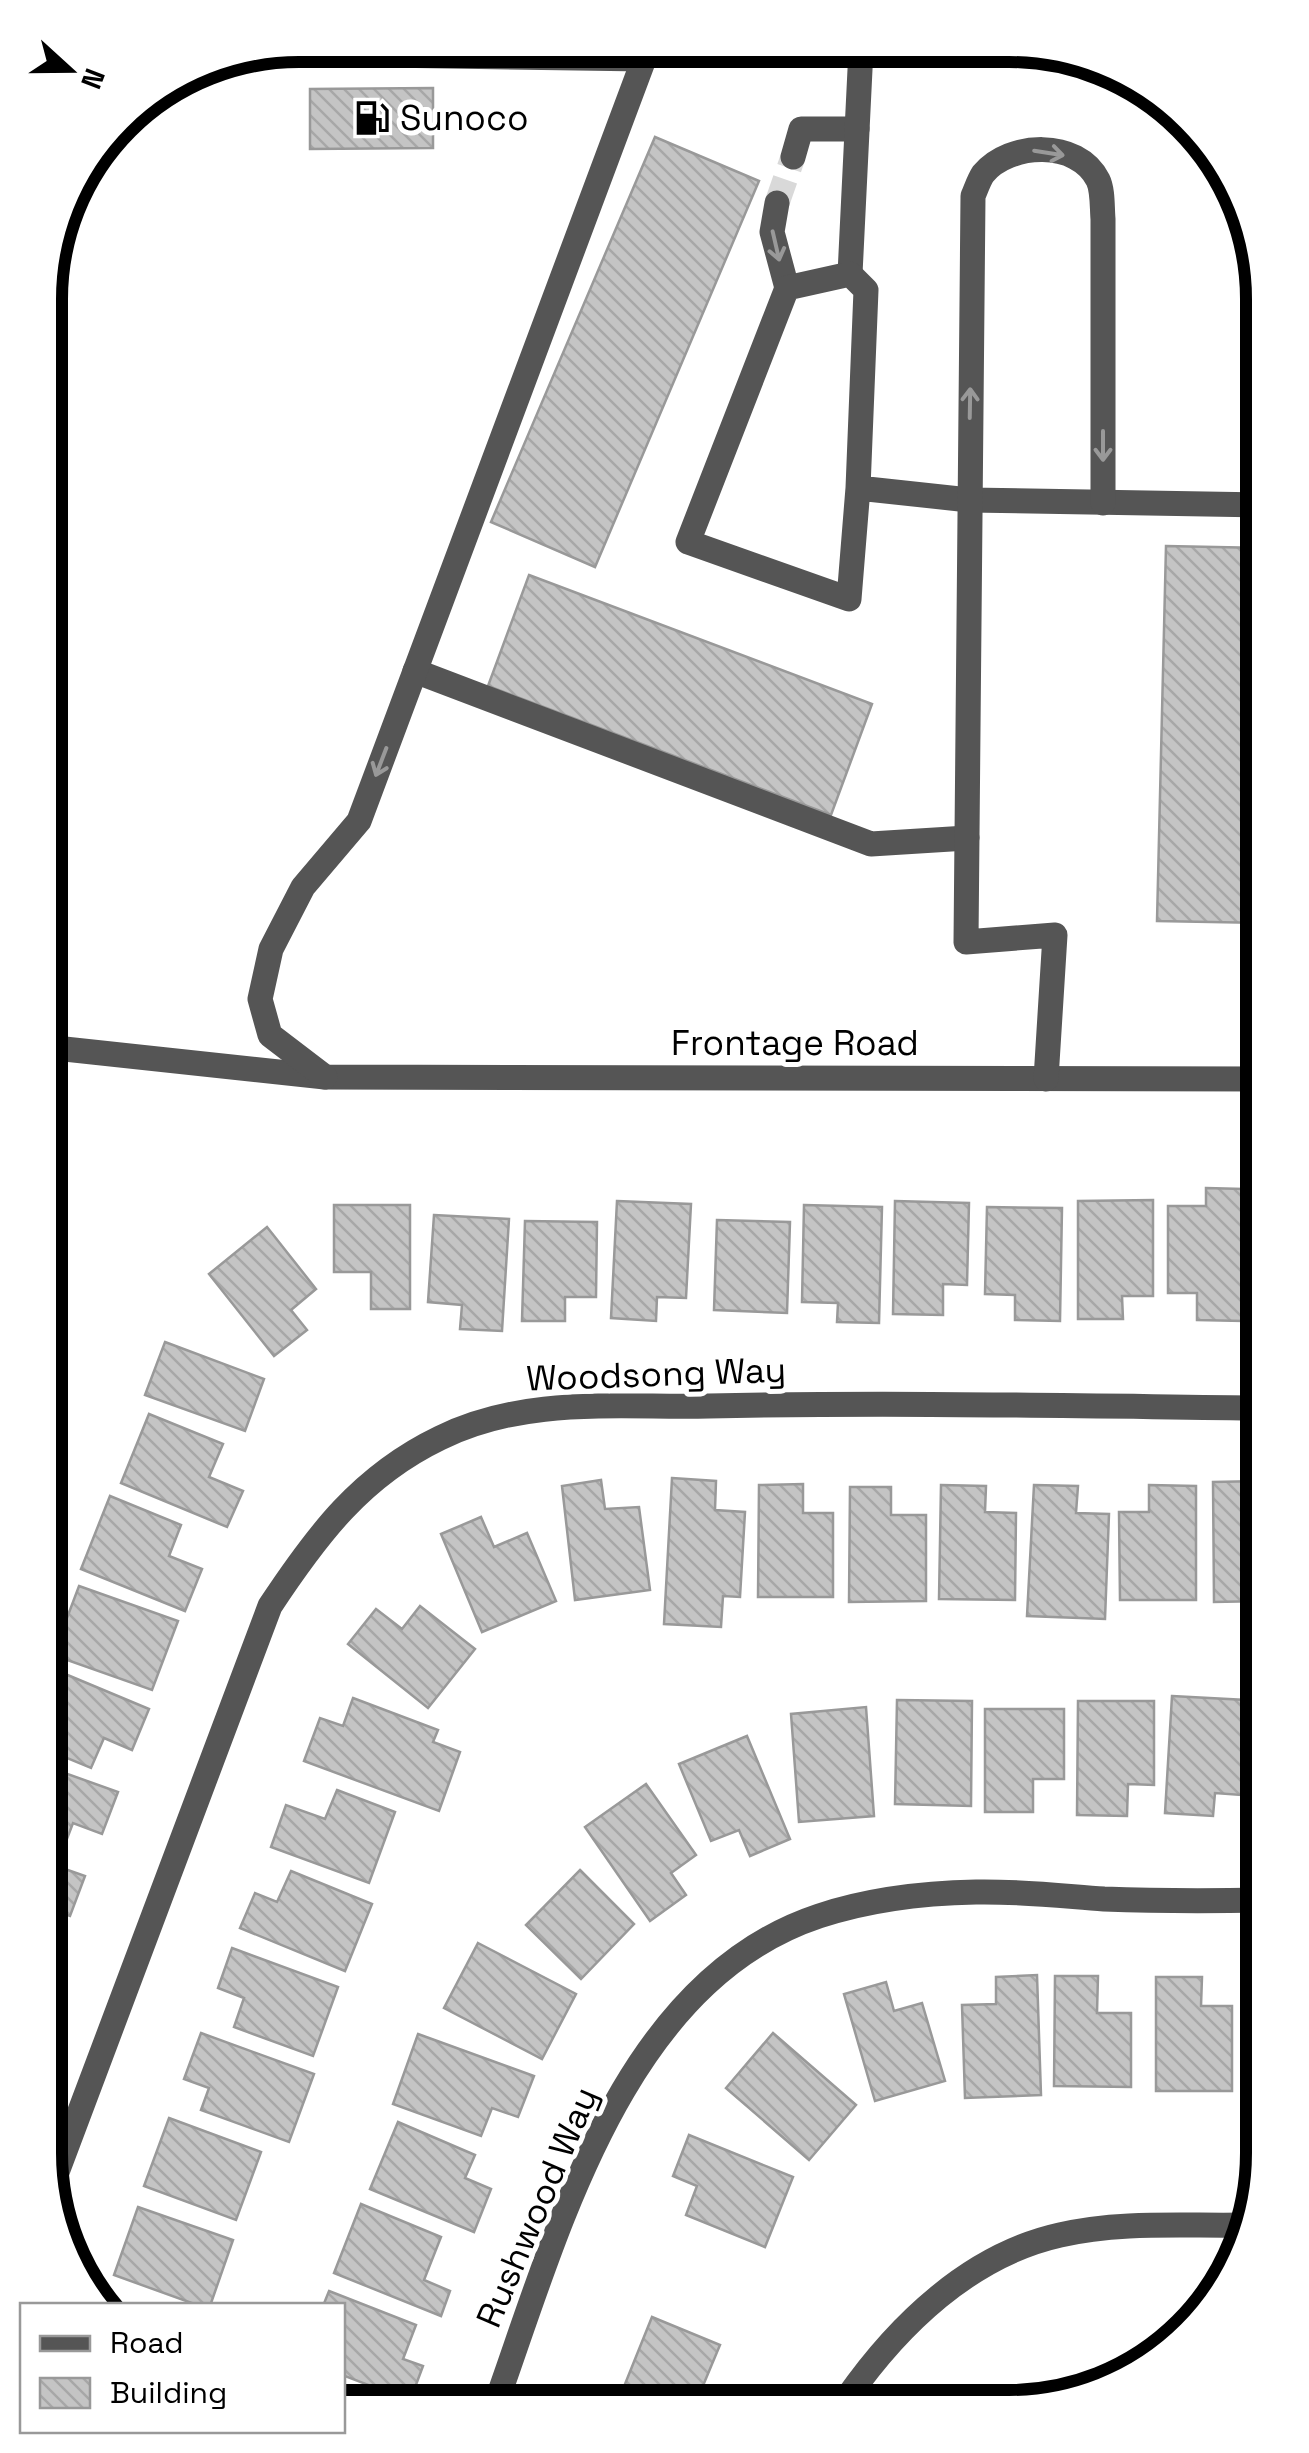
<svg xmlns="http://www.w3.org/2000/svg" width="1309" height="2453" viewBox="0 0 1309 2453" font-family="'Space Grotesk',sans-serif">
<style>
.building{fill:url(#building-back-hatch);stroke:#999;stroke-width:2.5}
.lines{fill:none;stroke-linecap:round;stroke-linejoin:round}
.minor-tunnel{stroke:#d9d9d9;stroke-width:25;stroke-dasharray:25 12;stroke-linecap:butt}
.minor{stroke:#555;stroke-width:25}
.oneway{stroke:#999}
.labels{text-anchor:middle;stroke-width:10;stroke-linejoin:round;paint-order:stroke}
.poi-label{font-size:35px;fill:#000;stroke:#fff;text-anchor:start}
.street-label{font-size:35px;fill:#000;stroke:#fff}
.rim{fill:none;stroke:#000;stroke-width:12}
</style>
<defs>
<pattern id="building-back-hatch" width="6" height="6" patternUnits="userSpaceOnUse" patternTransform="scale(2.5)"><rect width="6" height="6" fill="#c4c4c4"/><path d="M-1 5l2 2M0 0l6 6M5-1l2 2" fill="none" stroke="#a7a7a7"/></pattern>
</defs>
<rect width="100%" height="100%" fill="#fff"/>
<g class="building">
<path d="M433 88V148L310 149V89Z"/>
<path d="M655 137 759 181 595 567 491 522Z"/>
<path d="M1166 546 1264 548V923L1157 921Z"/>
<path d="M529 575 872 704 831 815 488 686Z"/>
<path d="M1206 1188 1243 1189V1321L1197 1320V1293H1168V1206H1206Z"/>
<path d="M1262 1195H1264V1314H1260Z"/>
<path d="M1153 1200V1296H1122L1123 1319H1078V1201Z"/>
<path d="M617 1201 691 1204 686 1298 657 1297 656 1321 611 1318Z"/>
<path d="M895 1201 969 1203 967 1285 943 1284V1315L893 1314Z"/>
<path d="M334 1205H410V1309H371V1272H334Z"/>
<path d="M804 1205 882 1207 879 1323 837 1322 838 1303 802 1302Z"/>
<path d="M987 1207 1062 1208 1060 1321 1015 1320V1295L985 1294Z"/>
<path d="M434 1215 509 1219 502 1331 460 1329 462 1305 428 1302Z"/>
<path d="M717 1220 790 1222 787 1313 714 1310Z"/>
<path d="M525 1221 597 1222 596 1297H565V1321H522Z"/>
<path d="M267 1227 316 1289 291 1310 307 1330 274 1356 209 1274Z"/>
<path d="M165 1342 264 1379 245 1431 145 1395Z"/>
<path d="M149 1414 223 1444 209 1477 243 1491 227 1527 121 1483Z"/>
<path d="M672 1478 716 1481 715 1510 745 1512 740 1597 723 1596 721 1627 664 1624Z"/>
<path d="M601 1480 605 1509 639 1507 650 1590 575 1600 562 1486Z"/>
<path d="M1259 1481V1515H1264V1601L1214 1602 1213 1482Z"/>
<path d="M803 1484V1513H833V1597H758L759 1485Z"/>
<path d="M941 1485 986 1486 985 1512 1016 1513 1015 1600 939 1599Z"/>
<path d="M1034 1485 1078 1486 1076 1513 1109 1514 1105 1619 1027 1616Z"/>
<path d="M1149 1485 1196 1486V1600H1120L1119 1512H1149Z"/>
<path d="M850 1487H891V1515H926V1601L849 1602Z"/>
<path d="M110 1496 181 1525 169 1556 202 1569 185 1611 81 1569Z"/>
<path d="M481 1517 494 1547 527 1533 556 1601 482 1632 441 1534Z"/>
<path d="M79 1586 178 1621 152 1690 53 1655Z"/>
<path d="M420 1606 475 1649 428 1708 348 1644 376 1609 402 1629Z"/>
<path d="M46 1666 149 1709 132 1750 104 1738 91 1768 45 1749Z"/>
<path d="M1172 1696 1246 1700 1241 1795 1215 1793 1213 1816 1165 1813Z"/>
<path d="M353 1698 438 1730 433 1742 460 1752 439 1811 304 1761 320 1718 343 1726Z"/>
<path d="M897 1700 972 1701 971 1806 895 1804Z"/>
<path d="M1078 1701H1154V1785L1128 1784 1127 1816 1077 1815Z"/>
<path d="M1262 1702 1264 1703V1814H1259Z"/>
<path d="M866 1707 874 1816 799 1822 791 1714Z"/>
<path d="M985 1709H1064V1779H1033V1812H985Z"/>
<path d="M747 1736 790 1839 750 1856 739 1830 711 1841 679 1764Z"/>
<path d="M45 1766 118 1792 102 1834 73 1823 62 1852 45 1846Z"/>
<path d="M646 1784 696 1855 671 1873 686 1895 650 1921 585 1827Z"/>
<path d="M337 1790 395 1812 369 1883 271 1847 286 1805 325 1819Z"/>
<path d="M45 1862 85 1876 70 1916 48 1908 45 1917Z"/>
<path d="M580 1870 634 1924 581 1979 526 1925Z"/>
<path d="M291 1871 372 1904 345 1971 240 1928 255 1893 277 1902Z"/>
<path d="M478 1943 576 1994 542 2059 444 2008Z"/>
<path d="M232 1948 338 1987 313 2056 234 2027 244 1998 218 1988Z"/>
<path d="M1037 1975 1041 2095 965 2098 962 2005 996 2004V1977Z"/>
<path d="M1055 1976H1098L1097 2013H1131V2087L1054 2086Z"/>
<path d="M1156 1977H1202L1201 2006H1232V2091H1156Z"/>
<path d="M1246 1981H1263V2096H1245Z"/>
<path d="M886 1982 894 2011 922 2003 945 2081 875 2101 844 1994Z"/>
<path d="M201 2033 314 2074 289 2142 201 2110 209 2088 184 2079Z"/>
<path d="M773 2033 856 2105 809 2160 726 2088Z"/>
<path d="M418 2034 534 2076 518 2117 492 2108 481 2136 393 2104Z"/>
<path d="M169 2118 261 2152 236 2220 144 2186Z"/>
<path d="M398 2122 475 2155 465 2178 491 2189 474 2232 370 2189Z"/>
<path d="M689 2135 793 2177 765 2247 686 2215 697 2186 673 2176Z"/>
<path d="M361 2204 441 2237 424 2280 450 2291 441 2316 334 2273Z"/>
<path d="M138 2207 233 2240 210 2306H200L114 2275Z"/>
<path d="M329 2291 416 2325 403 2359 423 2366 410 2401 342 2375V2306H323Z"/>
<path d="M652 2317 720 2345 697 2400 652 2401 623 2389Z"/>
</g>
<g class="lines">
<path class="minor-tunnel" d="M777 203 793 157"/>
<g class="minor">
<path d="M259 53 644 59 663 47"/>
<path d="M793 157 801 129H857"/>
<path d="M777 203 772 232 787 288"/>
<path d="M850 274 861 49"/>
<path d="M858 488 866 290 850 274 787 288 688 542 849 599 858 488 969 500 1264 505"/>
<path d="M415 671 871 844 967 838"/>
<path d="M46 1047 325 1077 1264 1079"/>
<path d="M325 1077 270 1035 260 999 271 949 303 887 359 821 644 59"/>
<path d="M1046 1079 1055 935 966 942 973 196C976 189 979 180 983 174 1009 142 1078 139 1098 180 1103 190 1102 208 1103 219V503"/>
<path d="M51 2188 270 1606C317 1535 361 1476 440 1438 525 1396 618 1408 709 1406 894 1402 1079 1406 1264 1408"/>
<path d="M847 2398C898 2325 970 2255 1060 2235 1119 2221 1183 2226 1243 2225"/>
<path d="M496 2403C558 2230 623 1981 819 1916 867 1900 925 1893 976 1892 1018 1891 1062 1896 1104 1899 1157 1901 1211 1901 1263 1900"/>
</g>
</g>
<defs><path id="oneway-shaft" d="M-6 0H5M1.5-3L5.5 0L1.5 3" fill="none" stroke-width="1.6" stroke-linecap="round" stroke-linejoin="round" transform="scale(2.5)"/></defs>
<g class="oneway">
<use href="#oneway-shaft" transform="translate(1049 153) rotate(9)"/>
<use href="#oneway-shaft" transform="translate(776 246) rotate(77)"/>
<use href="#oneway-shaft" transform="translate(970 403) rotate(-89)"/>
<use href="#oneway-shaft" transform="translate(1103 446) rotate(90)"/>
<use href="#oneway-shaft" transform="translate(381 762) rotate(111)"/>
</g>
<defs>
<symbol id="fuel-bare" viewBox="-9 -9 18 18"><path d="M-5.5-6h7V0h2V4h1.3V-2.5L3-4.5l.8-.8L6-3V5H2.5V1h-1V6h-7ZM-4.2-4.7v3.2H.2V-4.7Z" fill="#000" stroke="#fff" stroke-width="2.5" paint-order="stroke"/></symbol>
</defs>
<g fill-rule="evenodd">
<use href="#fuel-bare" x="347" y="93" width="50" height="50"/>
</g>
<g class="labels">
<g class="poi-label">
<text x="400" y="130">Sunoco</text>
</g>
<g class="street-label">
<text x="795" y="1055">Frontage Road</text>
<text transform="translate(656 1374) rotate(-2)" y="12">Woodsong Way</text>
<text transform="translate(537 2207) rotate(-67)" y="12">Rushwood Way</text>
</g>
</g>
<path d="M0 0H1309V2453H0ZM299 62H1009A237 237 0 0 1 1246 299V2153A237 237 0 0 1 1009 2390H299A237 237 0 0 1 62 2153V299A237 237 0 0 1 299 62Z" fill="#fff" fill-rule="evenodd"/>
<path class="rim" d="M299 62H1009A237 237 0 0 1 1246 299V2153A237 237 0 0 1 1009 2390H299A237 237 0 0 1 62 2153V299A237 237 0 0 1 299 62Z"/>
<rect x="20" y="2303" width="325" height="130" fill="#ffffff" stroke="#999999" stroke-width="2.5"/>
<rect x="40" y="2336" width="50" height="15" fill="#555555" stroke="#999999" stroke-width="2.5"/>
<text x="110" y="2353" font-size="30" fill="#000000">Road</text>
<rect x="40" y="2378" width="50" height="30" fill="url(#building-back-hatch)" stroke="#999999" stroke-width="2.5"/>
<text x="110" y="2403" font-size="30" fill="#000000">Building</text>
<g transform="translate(70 70) rotate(111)" stroke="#ffffff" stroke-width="8" paint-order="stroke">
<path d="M0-8L18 38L0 25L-18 38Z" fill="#000000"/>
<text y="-15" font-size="28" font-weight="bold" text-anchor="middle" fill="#000000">N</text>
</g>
</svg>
